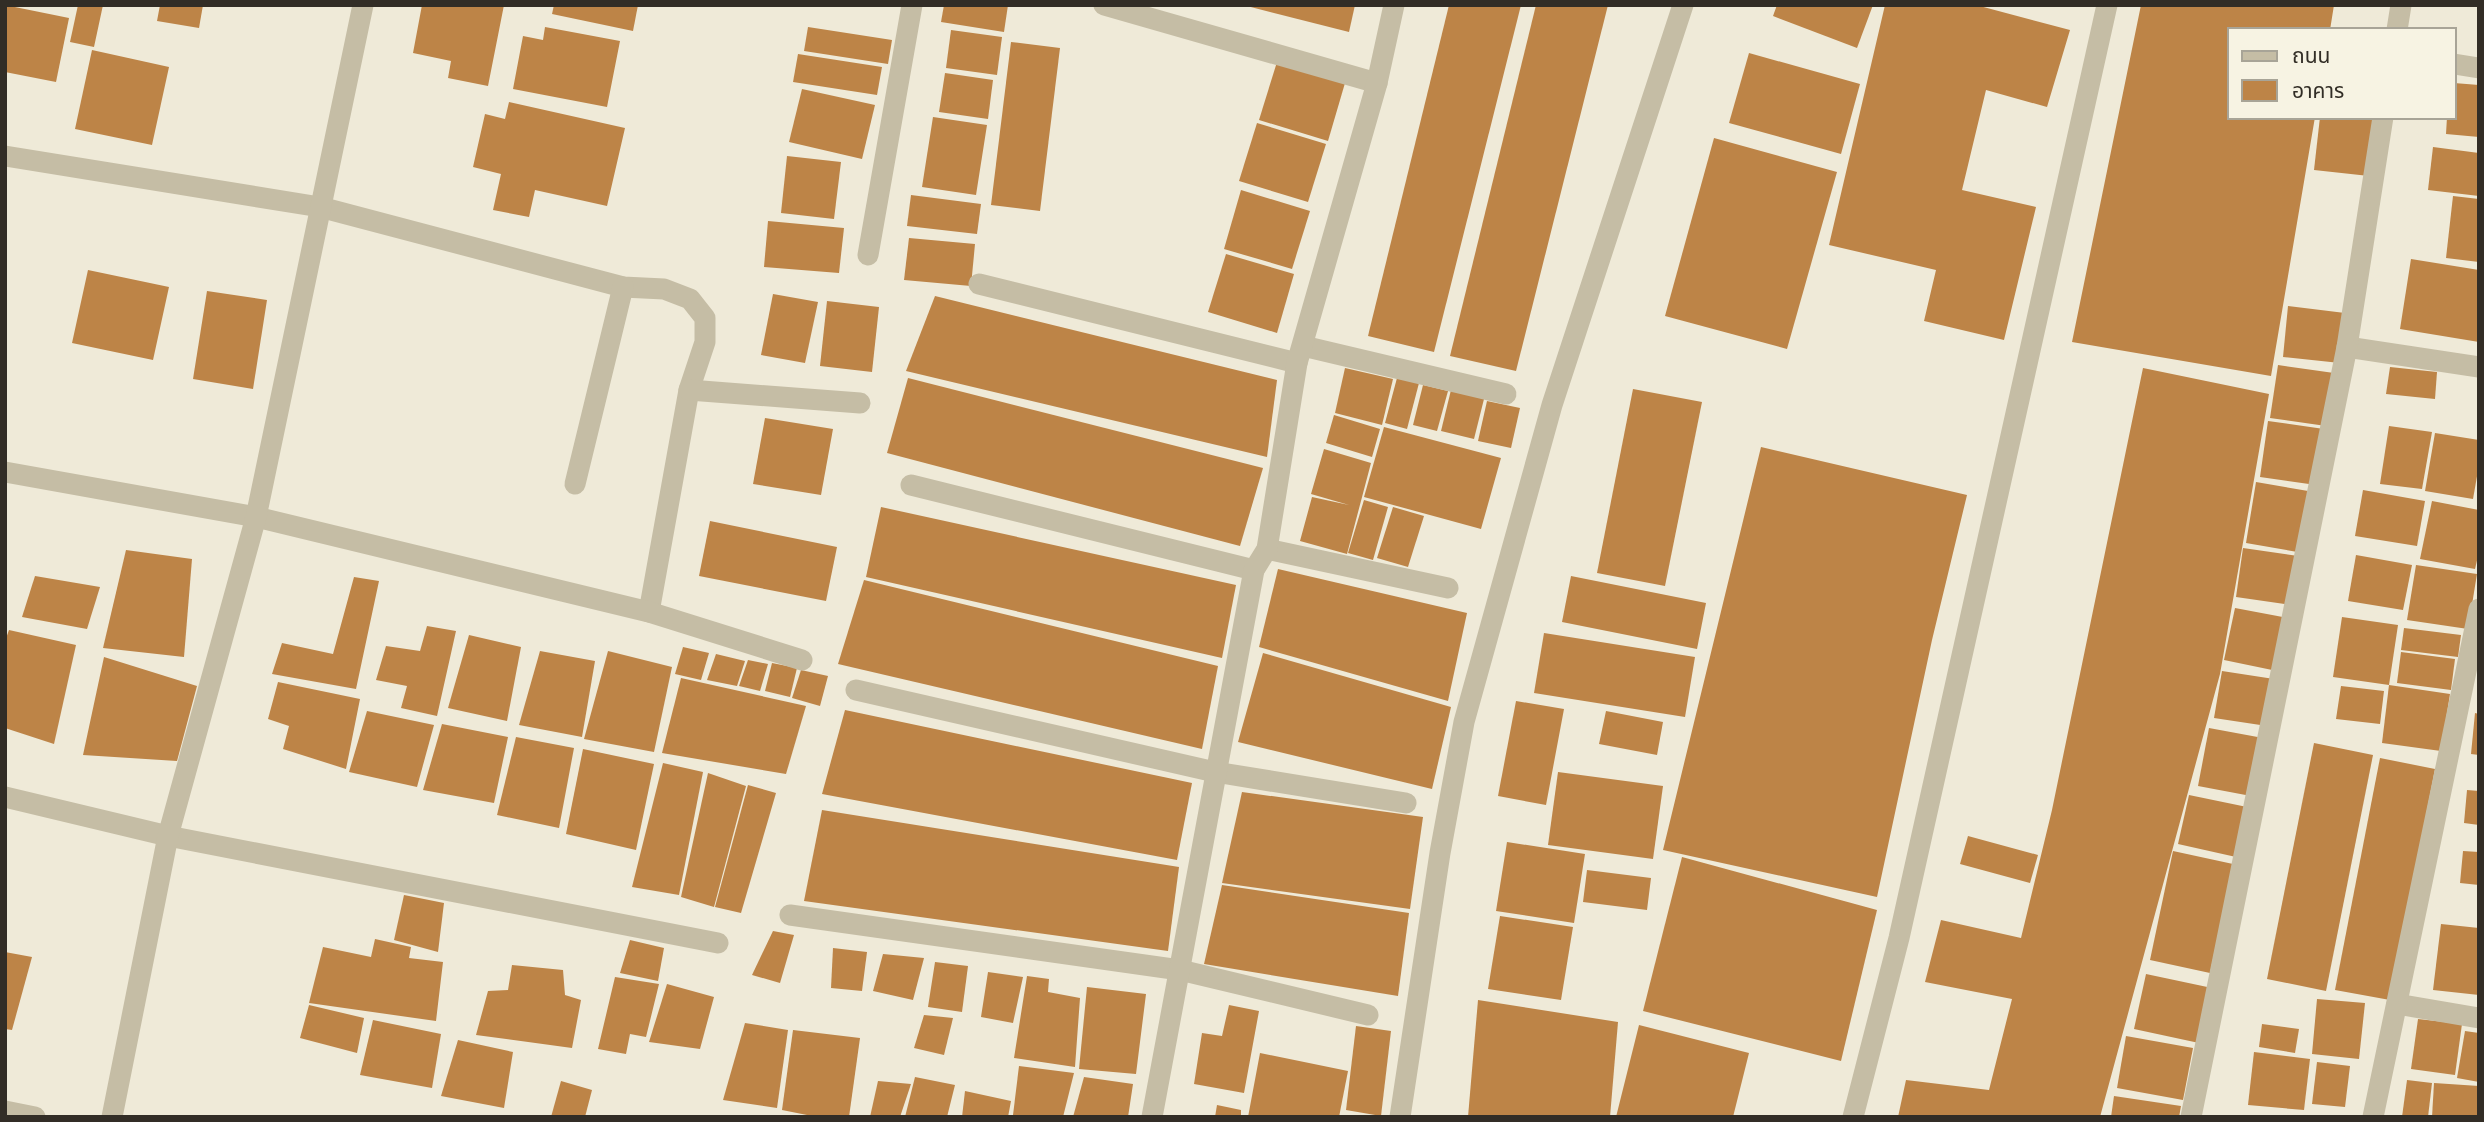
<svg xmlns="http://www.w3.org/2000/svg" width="2484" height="1122" viewBox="0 0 2484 1122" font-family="Barlow,'Noto Sans Thai',sans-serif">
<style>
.building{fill:#bd8447}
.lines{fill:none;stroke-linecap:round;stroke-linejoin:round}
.minor{stroke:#c5bda5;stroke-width:21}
</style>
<rect width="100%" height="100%" fill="#efead8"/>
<g class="building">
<path d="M5 5 69 18 56 82 5 72Z"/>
<path d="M78 5H103L94 47 70 42Z"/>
<path d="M160 5H203L199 28 157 21Z"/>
<path d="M422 5H504L488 86 448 78 451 61 413 53Z"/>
<path d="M554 5H638L633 31 552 14Z"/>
<path d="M944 5H1008L1004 32 941 22Z"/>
<path d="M1243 5H1355L1349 32Z"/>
<path d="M1449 5H1521L1434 352 1368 336Z"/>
<path d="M1536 5H1608L1516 371 1450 356Z"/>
<path d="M1777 5H1873L1857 48 1773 16Z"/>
<path d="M1885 5H1976L2070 30 2047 107 1986 90 1962 190 2036 207 2004 340 1924 321 1936 270 1829 245Z"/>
<path d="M2141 5H2334L2330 30H2230V117H2315L2271 376 2072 342Z"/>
<path d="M545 27 620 41 607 107 513 89 523 36 543 40Z"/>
<path d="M808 27 892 40 888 64 804 51Z"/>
<path d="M951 30 1002 37 997 75 946 68Z"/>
<path d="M1011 42 1060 48 1040 211 991 205Z"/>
<path d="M92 50 169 67 152 145 75 129Z"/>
<path d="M1749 53 1860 84 1841 154 1729 123Z"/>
<path d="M798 54 882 67 877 95 793 82Z"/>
<path d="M1277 62 1345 83 1328 141 1259 120Z"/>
<path d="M945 73 993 80 988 119 939 112Z"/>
<path d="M2454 83 2479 85V137L2446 134 2447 117H2454Z"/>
<path d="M802 89 875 105 862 159 789 142Z"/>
<path d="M509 102 625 128 607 206 535 190 529 217 493 210 501 174 473 167 485 114 505 119Z"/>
<path d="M933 117 987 125 976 195 922 187Z"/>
<path d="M2320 117 2376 119 2369 176 2314 170Z"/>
<path d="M1257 123 1326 144 1308 202 1239 181Z"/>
<path d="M1714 138 1837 172 1787 349 1665 316Z"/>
<path d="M2433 147 2479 153V196L2428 190Z"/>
<path d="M787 156 841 162 834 219 781 213Z"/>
<path d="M1241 190 1310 211 1292 269 1224 249Z"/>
<path d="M911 195 981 204 977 234 907 226Z"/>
<path d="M2453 196 2479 199V262L2446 258Z"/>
<path d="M768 221 844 228 839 273 764 267Z"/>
<path d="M909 238 975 244 971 286 904 280Z"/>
<path d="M1226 254 1294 274 1277 333 1208 312Z"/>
<path d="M2411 259 2479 270V342L2400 329Z"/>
<path d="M88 270 169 287 153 360 72 343Z"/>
<path d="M207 291 267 300 253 389 193 379Z"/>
<path d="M773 294 818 302 805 363 761 355Z"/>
<path d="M935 296 1277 380 1267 457 906 371Z"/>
<path d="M827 301 879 307 872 372 820 366Z"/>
<path d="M2288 306 2345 313 2340 363 2283 357Z"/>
<path d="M2278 365 2334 373 2326 426 2270 418Z"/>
<path d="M2390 367 2437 372 2435 399 2386 394Z"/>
<path d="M1345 368 1393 379 1382 425 1335 413Z"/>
<path d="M2143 368 2269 394 2220 674 2100 1117H1898L1906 1080 1989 1090 2012 999 1925 982 1941 920 2021 938 2052 810Z"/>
<path d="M908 378 1263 468 1240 546 887 453Z"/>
<path d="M1397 378 1419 383 1407 429 1385 423Z"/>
<path d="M1423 385 1448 391 1437 431 1413 425Z"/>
<path d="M1633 389 1702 402 1665 586 1597 573Z"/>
<path d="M1451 390 1484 399 1474 439 1441 431Z"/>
<path d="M1487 401 1520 408 1511 448 1478 441Z"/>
<path d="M1334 415 1380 429 1372 457 1326 443Z"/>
<path d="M765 418 833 429 821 495 753 484Z"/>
<path d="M2268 421 2324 429 2316 485 2260 477Z"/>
<path d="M2389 426 2432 432 2422 489 2380 484Z"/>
<path d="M1384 427 1501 458 1481 529 1364 497Z"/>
<path d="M2435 433 2479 440V465L2473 499 2425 491Z"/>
<path d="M1761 447 1967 495 1932 640 1877 897 1663 850Z"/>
<path d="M1324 449 1371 463 1347 554 1300 541 1312 497 1349 505 1311 494Z"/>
<path d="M2256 482 2314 492 2303 553 2246 543Z"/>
<path d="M2363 490 2425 501 2417 546 2355 536Z"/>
<path d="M1364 500 1388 507 1373 560 1348 553Z"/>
<path d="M2432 501 2479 510V552L2475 569 2420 559Z"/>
<path d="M881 507 1236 585 1222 658 866 577Z"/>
<path d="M1393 507 1424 516 1408 567 1377 558Z"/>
<path d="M710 521 837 547 826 601 699 576Z"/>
<path d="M2243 548 2298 556 2291 605 2236 597Z"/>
<path d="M126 550 192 559 184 657 103 648Z"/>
<path d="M2356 555 2412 565 2403 610 2348 601Z"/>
<path d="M2416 565 2477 574 2468 629 2407 620Z"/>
<path d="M1278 569 1467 613 1448 701 1259 647Z"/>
<path d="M35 576 100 587 87 629 22 617Z"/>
<path d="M1571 576 1706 603 1697 649 1562 622Z"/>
<path d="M354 577 379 581 356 689 272 674 282 643 333 654Z"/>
<path d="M864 580 1218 666 1202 749 838 664Z"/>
<path d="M2235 608 2288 618 2277 671 2224 660Z"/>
<path d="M2342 617 2398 625 2389 685 2333 677Z"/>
<path d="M427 626 456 631 437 716 401 708 407 686 376 680 386 646 420 651Z"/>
<path d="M2404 628 2461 635 2458 657 2401 650Z"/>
<path d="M9 630 76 645 54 744 5 728V641Z"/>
<path d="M1544 633 1695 657 1685 717 1534 693Z"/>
<path d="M469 635 521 647 507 721 448 708Z"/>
<path d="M683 647 709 653 701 680 675 674Z"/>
<path d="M540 651 595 661 582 737 519 725Z"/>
<path d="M608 651 672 667 654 752 584 739Z"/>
<path d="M2401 652 2455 659 2451 690 2397 683Z"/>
<path d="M1263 653 1451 707 1432 789 1238 742Z"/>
<path d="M716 654 745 661 737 686 707 680Z"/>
<path d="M104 657 197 686 177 761 83 755Z"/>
<path d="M748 660 768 664 760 691 739 686Z"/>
<path d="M772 663 797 668 790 697 765 691Z"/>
<path d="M801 670 828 676 820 706 792 698Z"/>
<path d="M2222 671 2274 679 2267 726 2214 718Z"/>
<path d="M681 678 806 706 786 774 662 753Z"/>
<path d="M278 682 360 699 346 769 283 749 289 726 268 719Z"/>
<path d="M2389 685 2450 694 2441 751 2382 743Z"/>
<path d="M2341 686 2384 691 2380 724 2336 719Z"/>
<path d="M1516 701 1564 709 1546 805 1498 796Z"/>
<path d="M845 710 1192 783 1177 860 822 794Z"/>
<path d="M367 711 434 725 417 787 349 772Z"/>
<path d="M1606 711 1663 722 1657 755 1599 744Z"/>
<path d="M2475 713 2479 714V755L2471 754Z"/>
<path d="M442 724 508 737 494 803 423 790Z"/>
<path d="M2209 728 2263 738 2251 796 2198 786Z"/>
<path d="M516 737 574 748 559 828 497 815Z"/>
<path d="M2314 743 2373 755 2326 991 2267 979Z"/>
<path d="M583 749 654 764 636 850 566 834Z"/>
<path d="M2380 758 2435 769 2390 1000 2335 990Z"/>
<path d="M663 763 703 772 679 895 632 887Z"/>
<path d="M1558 772 1663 786 1653 859 1548 845Z"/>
<path d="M708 773 746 786 714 907 681 897Z"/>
<path d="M748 785 776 793 741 913 715 907Z"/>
<path d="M2467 790 2479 791V825L2464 823Z"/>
<path d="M1242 792 1423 817 1410 909 1222 883Z"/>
<path d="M2189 795 2247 807 2236 857 2178 844Z"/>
<path d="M822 810 1179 867 1168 951 804 901Z"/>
<path d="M1968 836 2038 855 2030 883 1960 864Z"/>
<path d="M1507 842 1585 854 1574 923 1496 911Z"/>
<path d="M2173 851 2233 864 2210 973 2150 960Z"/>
<path d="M2463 851 2479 852V885L2460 883Z"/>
<path d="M1682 857 1877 910 1841 1061 1643 1011Z"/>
<path d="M1587 870 1651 878 1647 910 1583 902Z"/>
<path d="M1222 885 1409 913 1398 996 1204 964Z"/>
<path d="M404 895 444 903 438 952 394 940Z"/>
<path d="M1500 916 1573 927 1561 1000 1488 989Z"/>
<path d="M2441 924 2479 928V995L2433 990Z"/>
<path d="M773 931 794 935 780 983 752 975Z"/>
<path d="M375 939 411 947 409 958 443 962 436 1021 309 1003 323 947 371 957Z"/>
<path d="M630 940 664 948 658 981 620 973Z"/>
<path d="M833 948 867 952 862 991 831 988Z"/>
<path d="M5 952 32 957 12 1030 5 1029Z"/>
<path d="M883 954 924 958 913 1000 873 991Z"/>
<path d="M935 962 968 966 962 1012 928 1007Z"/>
<path d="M512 965 563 970 565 995 581 1000 572 1048 476 1035 488 991 508 990Z"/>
<path d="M988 972 1023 977 1013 1023 981 1017Z"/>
<path d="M2146 974 2212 988 2199 1043 2134 1029Z"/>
<path d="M1027 976 1049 979 1048 992 1080 998 1075 1067 1014 1058Z"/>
<path d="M615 977 659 984 646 1037 630 1034 626 1054 598 1049Z"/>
<path d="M667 984 714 997 700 1049 649 1042Z"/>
<path d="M1087 987 1146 994 1136 1074 1079 1069Z"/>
<path d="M2317 999 2365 1003 2359 1059 2312 1054Z"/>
<path d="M1478 1000 1618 1022 1610 1117H1468Z"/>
<path d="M309 1005 364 1018 357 1053 300 1038Z"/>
<path d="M1229 1005 1259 1011 1244 1093 1194 1084 1202 1033 1222 1036Z"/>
<path d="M924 1015 953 1018 944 1055 914 1048Z"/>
<path d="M2418 1019 2462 1024 2455 1075 2411 1069Z"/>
<path d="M373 1020 441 1034 432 1088 360 1075Z"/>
<path d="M745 1023 788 1030 777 1108 723 1100Z"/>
<path d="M2262 1024 2299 1029 2295 1053 2259 1047Z"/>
<path d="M1639 1025 1749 1053 1733 1117H1616Z"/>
<path d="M1356 1026 1391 1031 1381 1116 1346 1110Z"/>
<path d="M793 1030 860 1038 849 1117H817L782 1110Z"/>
<path d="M2465 1031 2479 1033V1082L2457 1078Z"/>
<path d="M2126 1036 2193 1048 2183 1100 2117 1088Z"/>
<path d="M458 1040 513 1052 504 1108 441 1096Z"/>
<path d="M2254 1052 2310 1059 2304 1110 2248 1105Z"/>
<path d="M1260 1053 1348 1071 1339 1117H1248Z"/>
<path d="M2317 1062 2350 1066 2345 1107 2312 1104Z"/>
<path d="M1019 1066 1074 1073 1063 1117 1013 1115Z"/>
<path d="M915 1077 955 1085 947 1117H905Z"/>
<path d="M1084 1077 1133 1084 1128 1117H1073Z"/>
<path d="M2407 1080 2432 1083 2428 1117H2402Z"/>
<path d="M561 1081 592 1090 585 1117H551Z"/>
<path d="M878 1081 911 1084 900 1117H870Z"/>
<path d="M2434 1083 2479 1086V1117H2432Z"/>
<path d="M965 1091 1011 1101 1008 1117H962Z"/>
<path d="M2114 1096 2181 1106 2179 1117H2111Z"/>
<path d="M1217 1105 1241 1110V1117H1215Z"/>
</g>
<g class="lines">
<g class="minor">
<path d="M1104 5 1377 83"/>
<path d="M2397 30 2401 5"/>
<path d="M2454 64 2479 68"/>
<path d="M5 156 320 207 623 287 664 289 690 299 705 318V342L689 390 649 612"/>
<path d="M868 255 912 5"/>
<path d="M979 284 1297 363"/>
<path d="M1303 346 1506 394"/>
<path d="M2347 347 2479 367"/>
<path d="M689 390 860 403"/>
<path d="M5 472 256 517 649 612 802 660"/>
<path d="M575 484 623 287"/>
<path d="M911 485 1254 570"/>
<path d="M1267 549 1448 588"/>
<path d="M856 690 1215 772 1406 803"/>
<path d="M5 797 168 836 718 943"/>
<path d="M790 915 1180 970 1368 1015"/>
<path d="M2397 1004 2479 1018"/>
<path d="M5 1111 35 1117"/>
<path d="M112 1117 168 836 256 517 363 5"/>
<path d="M1152 1117 1254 570 1267 549 1297 363 1377 83 1394 5"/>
<path d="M1400 1117 1440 853 1464 722 1552 405 1683 5"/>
<path d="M1853 1117 1899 938 2107 5"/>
<path d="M2191 1117 2347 347 2383 117"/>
<path d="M2373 1117 2479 609"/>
</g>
</g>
<rect width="2484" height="1122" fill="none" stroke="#322d26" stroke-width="14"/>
<rect x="2228" y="28" width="228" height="91" fill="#f7f3e3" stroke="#a8a497" stroke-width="2"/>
<rect x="2242" y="51" width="35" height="10" fill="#c5bda5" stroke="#a8a497" stroke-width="2"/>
<text x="2292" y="63" font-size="21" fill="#322d26">ถนน</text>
<rect x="2242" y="80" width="35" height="21" fill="#bd8447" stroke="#a8a497" stroke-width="2"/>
<text x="2292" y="98" font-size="21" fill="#322d26">อาคาร</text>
</svg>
